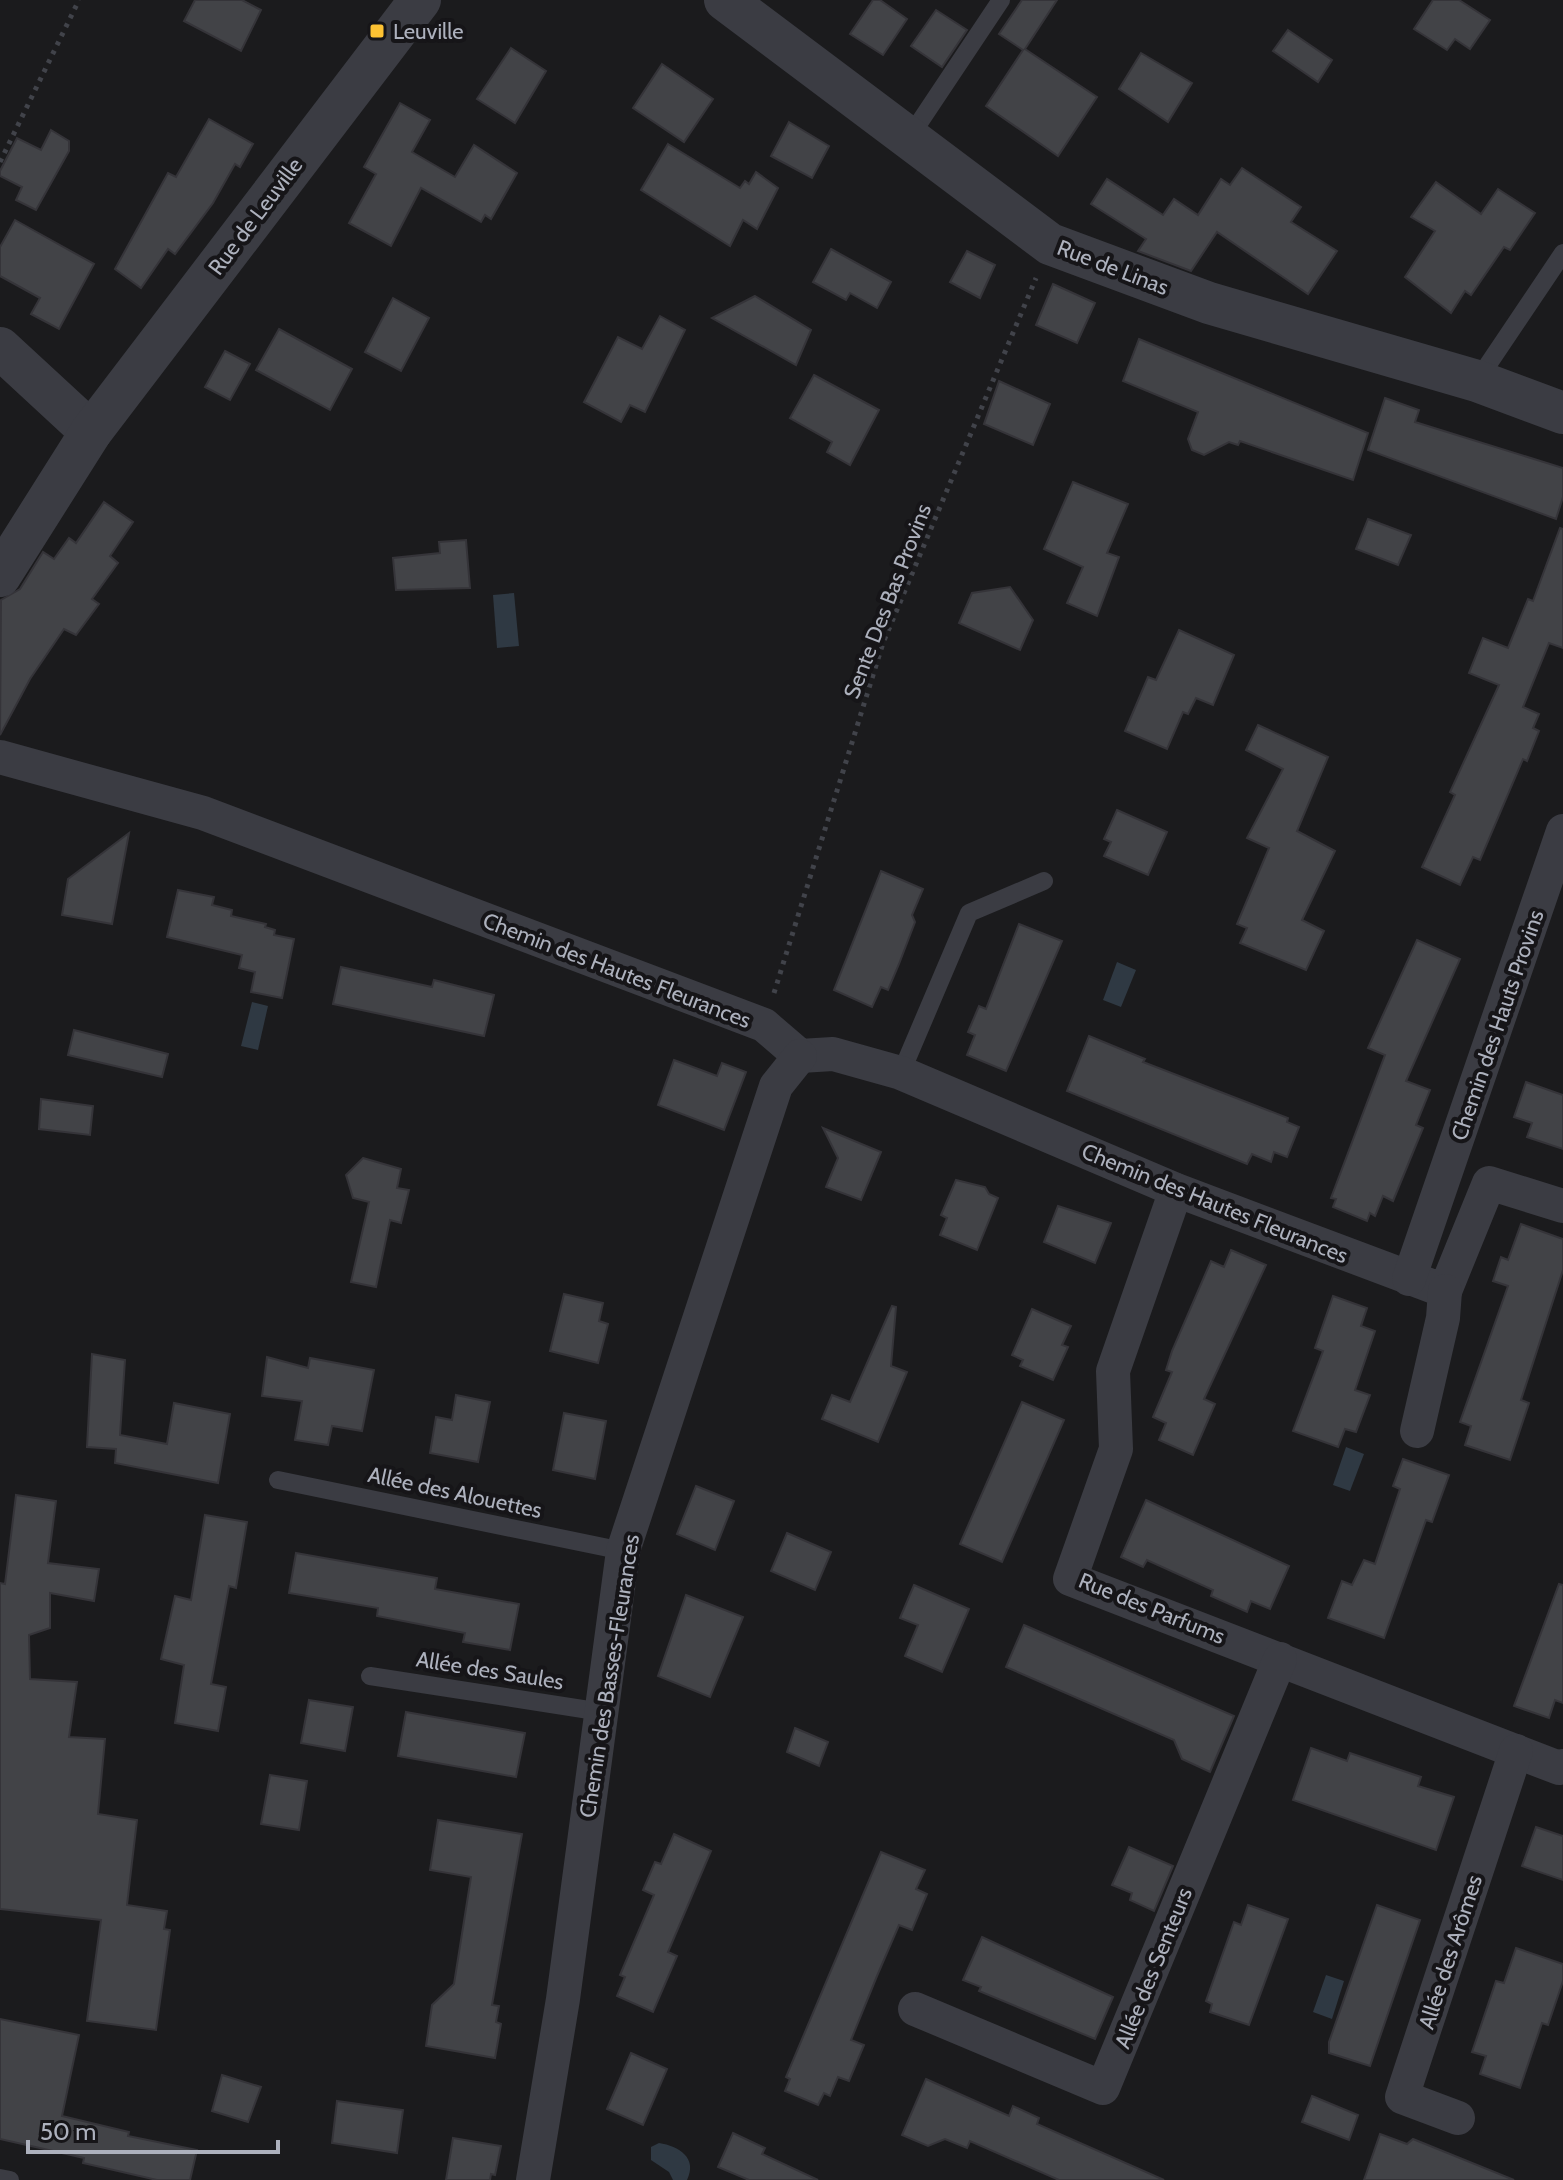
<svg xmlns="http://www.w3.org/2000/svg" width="1563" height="2180" viewBox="0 0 1563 2180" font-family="Cabin,sans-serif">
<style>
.water{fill:#2f3943}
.building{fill:#424347;stroke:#353439;stroke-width:2}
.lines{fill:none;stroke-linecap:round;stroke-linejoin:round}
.path{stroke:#41434a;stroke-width:5;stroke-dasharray:4 6;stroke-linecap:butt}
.service{stroke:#3b3c43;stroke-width:18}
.minor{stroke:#3b3c43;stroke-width:34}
.tertiary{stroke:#3b3c43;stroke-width:42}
.poi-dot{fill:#fdc233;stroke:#161518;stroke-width:3}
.labels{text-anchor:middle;stroke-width:8;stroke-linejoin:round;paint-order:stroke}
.poi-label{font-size:22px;fill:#adb1bd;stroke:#161518;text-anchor:start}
.street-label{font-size:22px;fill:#adb1bd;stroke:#161518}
</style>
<rect width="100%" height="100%" fill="#1b1b1d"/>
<g class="water">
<path d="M514 593 519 646 497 648 493 595Z"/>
<path d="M1117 962 1136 970 1121 1007 1103 1000Z"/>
<path d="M252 1002 268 1006 258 1050 241 1046Z"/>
<path d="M1346 1447 1364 1454 1350 1491 1333 1485Z"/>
<path d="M1326 1975 1344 1981 1332 2019 1313 2012Z"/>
<path d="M659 2143C679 2146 698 2158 687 2180H673L669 2172 651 2160V2147Z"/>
</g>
<g class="building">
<path d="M195 0H242L261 10 241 51 184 21Z"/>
<path d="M873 0H880L907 19 883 55 850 34Z"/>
<path d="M1022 0H1057L1025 49 1097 97 1058 156 986 106 1023 50 999 34Z"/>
<path d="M1433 0H1459L1490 20 1470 49 1455 39 1447 50 1414 29Z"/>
<path d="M936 10 967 30 942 67 911 46Z"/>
<path d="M1288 30 1332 60 1318 82 1273 51Z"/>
<path d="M511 48 546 71 515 123 477 99Z"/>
<path d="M1141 53 1192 83 1168 122 1119 89Z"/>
<path d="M662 64 713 99 684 142 633 108Z"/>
<path d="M400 103 430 120 412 152 455 177 474 145 517 173 491 219 485 215 481 222 421 188 391 246 349 223 376 174 364 167Z"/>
<path d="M209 119 253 144 240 167 235 164 213 203 175 254 168 249 141 288 115 269 168 173 176 177Z"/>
<path d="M789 122 829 146 812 178 771 156Z"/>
<path d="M51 130 69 141V151L36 210 16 200 22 187 0 176V171L17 138 41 150Z"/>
<path d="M668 144 740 188 745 181 749 184 756 172 778 188 757 229 743 220 730 246 641 190Z"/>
<path d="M1242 168 1301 207 1291 222 1337 251 1308 294 1217 232 1191 271 1138 251 1146 239 1091 204 1107 179 1163 215 1174 199 1198 215 1221 179 1230 185Z"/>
<path d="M1436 182 1481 214 1498 189 1535 213 1510 250 1504 247 1471 295 1465 291 1451 313 1405 277 1435 231 1411 217Z"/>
<path d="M15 220 94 264 59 329 31 314 40 298 0 276V247Z"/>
<path d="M831 249 891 282 877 308 850 293 846 300 813 282Z"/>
<path d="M967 251 995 265 980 298 950 282Z"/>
<path d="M1053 284 1095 303 1077 343 1036 325Z"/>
<path d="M755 296 811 330 796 365 712 318Z"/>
<path d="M393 298 429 318 401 371 365 352Z"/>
<path d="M660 316 685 330 645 412 630 405 621 422 584 402 618 337 642 349Z"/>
<path d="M279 329 352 369 330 410 256 370Z"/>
<path d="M1139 339 1368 433 1353 480 1240 441 1238 445 1229 442 1204 455 1192 450 1188 439 1198 412 1123 381Z"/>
<path d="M225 351 250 364 230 400 205 387Z"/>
<path d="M814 375 879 410 850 465 827 452 832 442 790 418Z"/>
<path d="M999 381 1050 404 1033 445 984 424Z"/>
<path d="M1385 398 1419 410 1415 422 1563 468V497L1556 519 1368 450Z"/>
<path d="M1073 482 1128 504 1107 553 1119 557 1097 616 1067 603 1083 567 1044 549Z"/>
<path d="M104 502 133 522 110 556 118 563 92 599 99 604 76 635 64 629 30 679 0 735 1 600 20 589 43 552 54 559 69 538 76 543Z"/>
<path d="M1368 519 1411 535 1398 565 1356 549Z"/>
<path d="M1560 528 1563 529V648L1549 643 1523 707 1539 714 1533 728 1539 731 1527 761 1523 759 1480 860 1473 857 1460 885 1422 867 1455 795 1450 792 1499 685 1469 673 1483 638 1508 648 1528 599 1533 601Z"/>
<path d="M466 540 470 588 396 590 393 558 440 553 439 542Z"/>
<path d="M1010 587 1033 620 1020 650 959 623 972 593Z"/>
<path d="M1179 630 1234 655 1213 705 1196 698 1188 714 1183 712 1167 749 1125 731 1148 677 1156 680Z"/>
<path d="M1258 725 1328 757 1297 831 1335 851 1302 920 1324 931 1306 970 1240 943 1247 928 1237 924 1269 848 1247 838 1283 769 1246 750Z"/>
<path d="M1117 810 1167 832 1148 875 1104 856 1111 842 1104 839Z"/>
<path d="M129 833 112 924 62 915 68 879Z"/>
<path d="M881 871 923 889 912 915 915 922 899 964 888 990 881 987 872 1007 834 990Z"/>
<path d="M178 890 214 897 212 905 232 910 231 916 266 924 265 927 275 930 274 935 294 939 282 998 251 992 255 972 239 968 242 955 167 937Z"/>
<path d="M1019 924 1062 941 1006 1071 967 1055 975 1035 968 1032 979 1006 986 1009Z"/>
<path d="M1417 940 1460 959 1406 1081 1430 1090 1416 1125 1423 1128 1393 1201 1383 1196 1375 1216 1370 1213 1367 1221 1333 1207 1336 1199 1331 1198 1385 1055 1368 1048Z"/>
<path d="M341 967 432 987 434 980 494 995 484 1036 333 1004Z"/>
<path d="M74 1030 168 1054 162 1077 68 1055Z"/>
<path d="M1089 1036 1145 1059 1143 1062 1288 1118 1287 1122 1299 1127 1287 1157 1274 1152 1271 1162 1252 1154 1247 1164 1067 1091Z"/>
<path d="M674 1060 717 1076 722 1063 746 1072 724 1130 658 1105Z"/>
<path d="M1526 1082 1563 1095V1149L1527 1137 1532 1123 1514 1117Z"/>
<path d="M41 1099 93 1106 90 1135 39 1129Z"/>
<path d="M823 1128 881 1152 861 1200 826 1187 838 1158Z"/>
<path d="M363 1158 401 1169 397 1188 409 1190 401 1223 390 1220 376 1287 351 1282 369 1202 353 1198 346 1175Z"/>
<path d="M956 1180 985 1187 989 1194 998 1198 977 1250 940 1235 947 1218 941 1215Z"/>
<path d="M1058 1206 1111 1223 1095 1263 1044 1242Z"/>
<path d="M1521 1224 1563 1239V1270L1521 1400 1529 1403 1510 1460 1465 1445 1471 1426 1460 1422 1508 1286 1493 1281 1501 1257 1508 1260Z"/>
<path d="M1231 1250 1266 1265 1204 1399 1215 1404 1193 1455 1159 1440 1166 1423 1153 1417 1172 1372 1166 1370 1172 1351 1211 1261 1224 1267Z"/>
<path d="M564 1294 603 1303 599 1321 608 1324 598 1363 550 1351Z"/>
<path d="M1333 1296 1367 1308 1361 1326 1375 1331 1355 1390 1370 1395 1356 1432 1345 1429 1338 1447 1293 1431 1323 1351 1315 1348Z"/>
<path d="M892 1306 896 1307 891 1366 907 1372 878 1442 822 1419 832 1395 850 1402Z"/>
<path d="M1032 1309 1071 1326 1062 1345 1068 1347 1053 1380 1020 1366 1023 1360 1012 1355Z"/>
<path d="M92 1354 125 1360 120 1435 167 1444 174 1403 230 1414 218 1483 115 1463 116 1449 87 1447Z"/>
<path d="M267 1357 308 1368 310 1358 374 1370 362 1431 332 1426 328 1445 295 1440 302 1401 262 1396Z"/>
<path d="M456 1395 490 1402 478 1462 430 1453 436 1417 452 1420Z"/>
<path d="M1022 1402 1064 1420 1002 1562 960 1544Z"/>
<path d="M564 1413 606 1421 595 1479 553 1470Z"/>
<path d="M1403 1459 1449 1475 1432 1522 1426 1520 1384 1638 1328 1618 1342 1581 1352 1585 1364 1560 1375 1564 1400 1489 1393 1486Z"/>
<path d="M696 1486 734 1501 715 1550 677 1534Z"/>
<path d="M16 1495 56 1501 48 1563 99 1569 94 1601 50 1593V1628L29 1635 30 1679 77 1682 69 1737 105 1739 98 1814 137 1820 127 1905 167 1911 164 1929 170 1930 156 2030 87 2021 101 1920 0 1909V1583L5 1584Z"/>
<path d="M1146 1500 1289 1566 1270 1609 1251 1601 1247 1612 1211 1596 1213 1590 1147 1560 1143 1567 1121 1557Z"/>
<path d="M205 1515 247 1522 236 1588 229 1586 211 1684 226 1687 218 1731 175 1723 184 1665 161 1659 175 1596 191 1600Z"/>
<path d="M787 1533 831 1552 815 1590 771 1571Z"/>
<path d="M296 1553 437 1578 435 1589 519 1604 510 1650 463 1642 465 1633 377 1616 378 1608 289 1593Z"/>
<path d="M1559 1584 1563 1585V1703L1555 1700 1549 1718 1514 1706Z"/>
<path d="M914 1585 969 1609 942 1672 905 1656 918 1625 900 1618Z"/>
<path d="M686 1595 743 1617 710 1697 658 1676Z"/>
<path d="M1024 1625 1234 1716 1210 1772 1182 1759 1174 1740 1006 1667Z"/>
<path d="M309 1700 353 1707 345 1751 301 1743Z"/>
<path d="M406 1712 525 1733 516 1777 398 1756Z"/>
<path d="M795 1728 828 1742 819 1766 787 1752Z"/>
<path d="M1311 1748 1347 1761 1350 1753 1421 1777 1418 1786 1454 1797 1436 1850 1293 1800Z"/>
<path d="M270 1775 307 1781 299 1830 261 1824Z"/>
<path d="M438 1820 522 1834 492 2005 499 2006 496 2022 501 2024 495 2058 426 2046 432 2005 454 1984 471 1877 430 1870Z"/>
<path d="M1536 1827 1563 1836V1880L1522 1866Z"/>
<path d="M674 1834 711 1851 668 1952 677 1956 653 2012 617 1996 625 1977 620 1975 654 1895 643 1890 655 1862 661 1864Z"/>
<path d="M1129 1847 1173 1866 1154 1911 1130 1900 1132 1893 1112 1885Z"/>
<path d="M881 1852 925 1870 916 1889 927 1894 912 1930 899 1925 877 1976 851 2040 864 2045 849 2081 838 2077 830 2096 824 2093 818 2105 785 2091 790 2079 786 2077Z"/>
<path d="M1248 1905 1288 1919 1249 2025 1210 2012 1212 2004 1206 2001 1234 1922 1241 1925Z"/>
<path d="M1377 1905 1420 1920 1370 2066 1329 2053V2042Z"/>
<path d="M982 1937 1113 1997 1095 2039 979 1991 981 1987 963 1980Z"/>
<path d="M1516 1948 1563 1964V1981L1548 2025 1542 2023 1520 2088 1480 2074 1486 2056 1472 2052 1496 1981 1504 1983Z"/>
<path d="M0 2019 79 2035 62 2116 129 2132 128 2136 197 2150 190 2180H157L83 2163 84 2158 0 2139Z"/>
<path d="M631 2053 667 2069 643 2125 607 2109Z"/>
<path d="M222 2075 261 2087 248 2122 212 2111Z"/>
<path d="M926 2079 1009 2116 1013 2106 1039 2118 1037 2124 1164 2180H1059L970 2141 967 2148 945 2139 928 2146 902 2135Z"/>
<path d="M1312 2096 1358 2115 1349 2140 1302 2122Z"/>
<path d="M337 2101 403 2110 397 2153 332 2143Z"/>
<path d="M733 2133 765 2148 762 2154 818 2180H749L718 2167Z"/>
<path d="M1380 2134 1407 2144 1413 2139 1514 2180H1364Z"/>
<path d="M453 2138 501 2146 495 2175 491 2174 490 2180H446Z"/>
</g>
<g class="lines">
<g class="path">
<path d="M0 162 79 0"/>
<path d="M774 993 883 643 1036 278"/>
</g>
<g class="service">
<path d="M909 138 1001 0"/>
<path d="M1477 381 1563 253"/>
<path d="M901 1073 969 913 1044 881"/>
<path d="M278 1480 623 1551"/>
<path d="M370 1676 602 1712"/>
<path d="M0 2178 10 2180"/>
</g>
<g class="minor">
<path d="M0 757 203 813 764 1025 800 1056 833 1054 901 1073 1176 1190 1445 1291 1489 1183 1563 1206"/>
<path d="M1176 1190 1113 1371 1116 1449 1070 1579 1559 1768 1563 1766"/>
<path d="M1409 1279 1563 831"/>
<path d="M1417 1431 1443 1318 1445 1291"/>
<path d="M915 2009 1103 2088 1280 1659"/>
<path d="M1458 2118 1402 2097 1516 1751"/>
<path d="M533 2180 563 1999 623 1551 776 1086 800 1056"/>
</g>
<g class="tertiary">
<path d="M725 0 1050 244 1209 303 1477 381 1563 413"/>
<path d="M0 348 91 432"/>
<path d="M0 576 91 432 420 0"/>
</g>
</g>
<rect class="poi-dot" x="369" y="23" width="16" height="16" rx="4"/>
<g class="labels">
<g class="poi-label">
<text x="393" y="39">Leuville</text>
</g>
<g class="street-label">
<text transform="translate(255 216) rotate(-53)" y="8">Rue de Leuville</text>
<text transform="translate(1113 267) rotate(21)" y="8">Rue de Linas</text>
<text transform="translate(887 601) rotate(-69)" y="8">Sente Des Bas Provins</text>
<text transform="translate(617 970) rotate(21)" y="8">Chemin des Hautes Fleurances</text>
<text transform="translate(1497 1025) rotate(-71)" y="8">Chemin des Hauts Provins</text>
<text transform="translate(1215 1203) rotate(22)" y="8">Chemin des Hautes Fleurances</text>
<text transform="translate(455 1492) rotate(12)" y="8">Allée des Alouettes</text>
<text transform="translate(1152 1608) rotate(22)" y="8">Rue des Parfums</text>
<text transform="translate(490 1670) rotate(9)" y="8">Allée des Saules</text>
<text transform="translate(609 1676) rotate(-81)" y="8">Chemin des Basses-Fleurances</text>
<text transform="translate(1450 1952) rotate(-72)" y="8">Allée des Arômes</text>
<text transform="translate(1153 1968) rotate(-68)" y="8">Allée des Senteurs</text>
</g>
</g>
<path d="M28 2140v12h250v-12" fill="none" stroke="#adb1bd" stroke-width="4"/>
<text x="40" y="2140" font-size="24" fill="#adb1bd" stroke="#161518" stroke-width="6" paint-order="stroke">50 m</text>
</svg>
